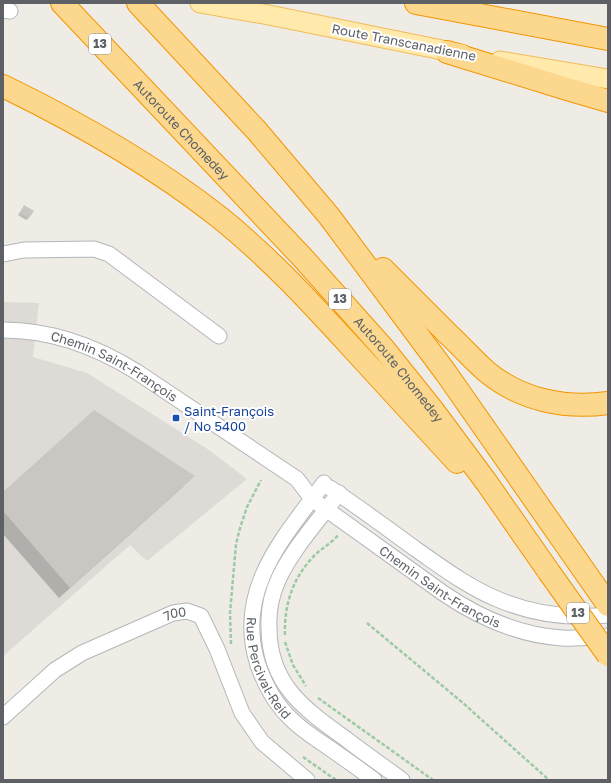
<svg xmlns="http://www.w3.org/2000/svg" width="611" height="783" viewBox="0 0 611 783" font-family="'Golos Text',sans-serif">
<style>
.industrial{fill:#dedbd7}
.shadow{fill:#0003}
.building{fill:#cac7c2}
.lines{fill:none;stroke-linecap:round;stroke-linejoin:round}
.minor-casing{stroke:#b3b6ba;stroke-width:17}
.major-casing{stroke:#f1bc5d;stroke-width:21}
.highway-casing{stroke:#f39501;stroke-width:24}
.path{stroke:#9ccaa5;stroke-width:2.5;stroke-dasharray:4 2;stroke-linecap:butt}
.minor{stroke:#fff;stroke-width:15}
.major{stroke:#ffeaab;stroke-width:19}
.highway{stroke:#fcd88f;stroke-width:22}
.highway-bridge-casing{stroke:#f39501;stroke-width:24;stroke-linecap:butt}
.highway-bridge{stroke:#fcd88f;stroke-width:22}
.transit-dot{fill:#1a4fb4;stroke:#fff;stroke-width:1.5}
.labels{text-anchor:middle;stroke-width:4;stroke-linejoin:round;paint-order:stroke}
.shield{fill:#fff;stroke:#8e9094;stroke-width:1}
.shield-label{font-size:12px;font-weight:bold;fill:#5d6166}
.street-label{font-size:13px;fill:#5d6166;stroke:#fff}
.transit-label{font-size:13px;fill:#164399;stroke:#fff;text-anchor:start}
</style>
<rect width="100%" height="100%" fill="#efece5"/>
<path class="industrial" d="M3 302 39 303 33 357 87 373 209 450 247 479 147 561 130 545 3 656Z"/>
<g class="shadow">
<path d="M24 206 29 218 26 220 18 215Z"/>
<path d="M184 486 59 598 3 534V494Z"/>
</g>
<g class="building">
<path d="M24 205 34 211 29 218 20 213Z"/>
<path d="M94 410 195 476 70 588 3 511V492Z"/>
</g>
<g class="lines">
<defs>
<g id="minor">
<path d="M3 10 10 11"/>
<path d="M3 254 24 250 94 249 109 254 219 336"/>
<path id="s1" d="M3 330C51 330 97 347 137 372L297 479 312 499 443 593C478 617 519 635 562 638 577 639 593 637 608 636"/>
<path id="s2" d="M324 483C283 538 234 591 258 665 265 685 275 704 291 719 301 729 313 737 325 745 341 756 358 768 374 780"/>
<path d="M330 488C360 508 388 529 417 550 443 568 468 587 497 599 532 614 571 619 608 615"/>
<path d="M339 493C319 520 294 547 279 578 272 593 268 610 269 628 269 684 304 709 346 739 364 753 383 766 402 780"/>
<path id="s3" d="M3 717 55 670 82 653 173 613 187 611 201 616 217 649 242 713 262 742 307 780"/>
</g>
<g id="major">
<path d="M200 3 269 15 462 54"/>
<path d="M500 61 608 79"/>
</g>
<g id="highway">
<path id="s4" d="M62 3 302 257 384 349 432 409 487 483 549 572"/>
<path d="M138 3 257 131 329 216 446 373 608 605"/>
<path d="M416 3 608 39"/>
<path d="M447 52 567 89 608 101"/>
<path d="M3 86C79 123 153 165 219 217 269 257 312 304 355 351 389 388 423 425 457 462"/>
<path d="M383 269C404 290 426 312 448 334 461 346 473 360 487 372 521 400 565 409 608 403"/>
</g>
</defs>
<use href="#minor" class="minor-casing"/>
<use href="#major" class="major-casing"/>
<use href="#highway" class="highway-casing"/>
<g class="path">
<path d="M367 623 463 703 549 780"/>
<path d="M285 635C284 604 293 577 315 555 322 548 332 543 338 535"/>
<path d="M285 642 293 665 306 686"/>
<path d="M231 644 230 613 236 544 240 528 247 507 261 480"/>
<path d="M318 698 433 780"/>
<path d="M303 757 336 780"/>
</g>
<use href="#minor" class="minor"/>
<use href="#major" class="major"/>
<use href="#highway" class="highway"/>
<defs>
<path id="highway-bridge" d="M549 572 608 655"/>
</defs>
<use href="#highway-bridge" class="highway-bridge-casing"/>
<use href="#highway-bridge" class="highway-bridge"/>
</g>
<rect class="transit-dot" x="172" y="414" width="8" height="8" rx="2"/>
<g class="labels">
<g class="shield">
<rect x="89" y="34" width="22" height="20" rx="3"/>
<rect x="329" y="289" width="22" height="20" rx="3"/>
<rect x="567" y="603" width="22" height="20" rx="3"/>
</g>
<g class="shield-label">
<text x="100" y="48">13</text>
<text x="340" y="303">13</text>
<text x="578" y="617">13</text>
</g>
<g class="street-label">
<text transform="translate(404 42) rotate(11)" y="5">Route Transcanadienne</text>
<text dy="5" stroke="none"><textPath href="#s4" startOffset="174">Autoroute Chomedey</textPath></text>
<text dy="5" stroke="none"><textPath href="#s1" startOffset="119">Chemin Saint-François</textPath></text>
<text dy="5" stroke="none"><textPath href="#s4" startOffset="498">Autoroute Chomedey</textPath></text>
<text dy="5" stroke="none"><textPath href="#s1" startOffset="515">Chemin Saint-François</textPath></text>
<text dy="5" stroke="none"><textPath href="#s3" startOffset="203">700</textPath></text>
<text dy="5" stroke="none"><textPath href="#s2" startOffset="209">Rue Percival-Reid</textPath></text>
</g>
<g class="transit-label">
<text x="184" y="416">Saint-François<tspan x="184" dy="15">/ No 5400</tspan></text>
</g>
</g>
<rect width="611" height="783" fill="none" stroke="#5d6166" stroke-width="8"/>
</svg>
